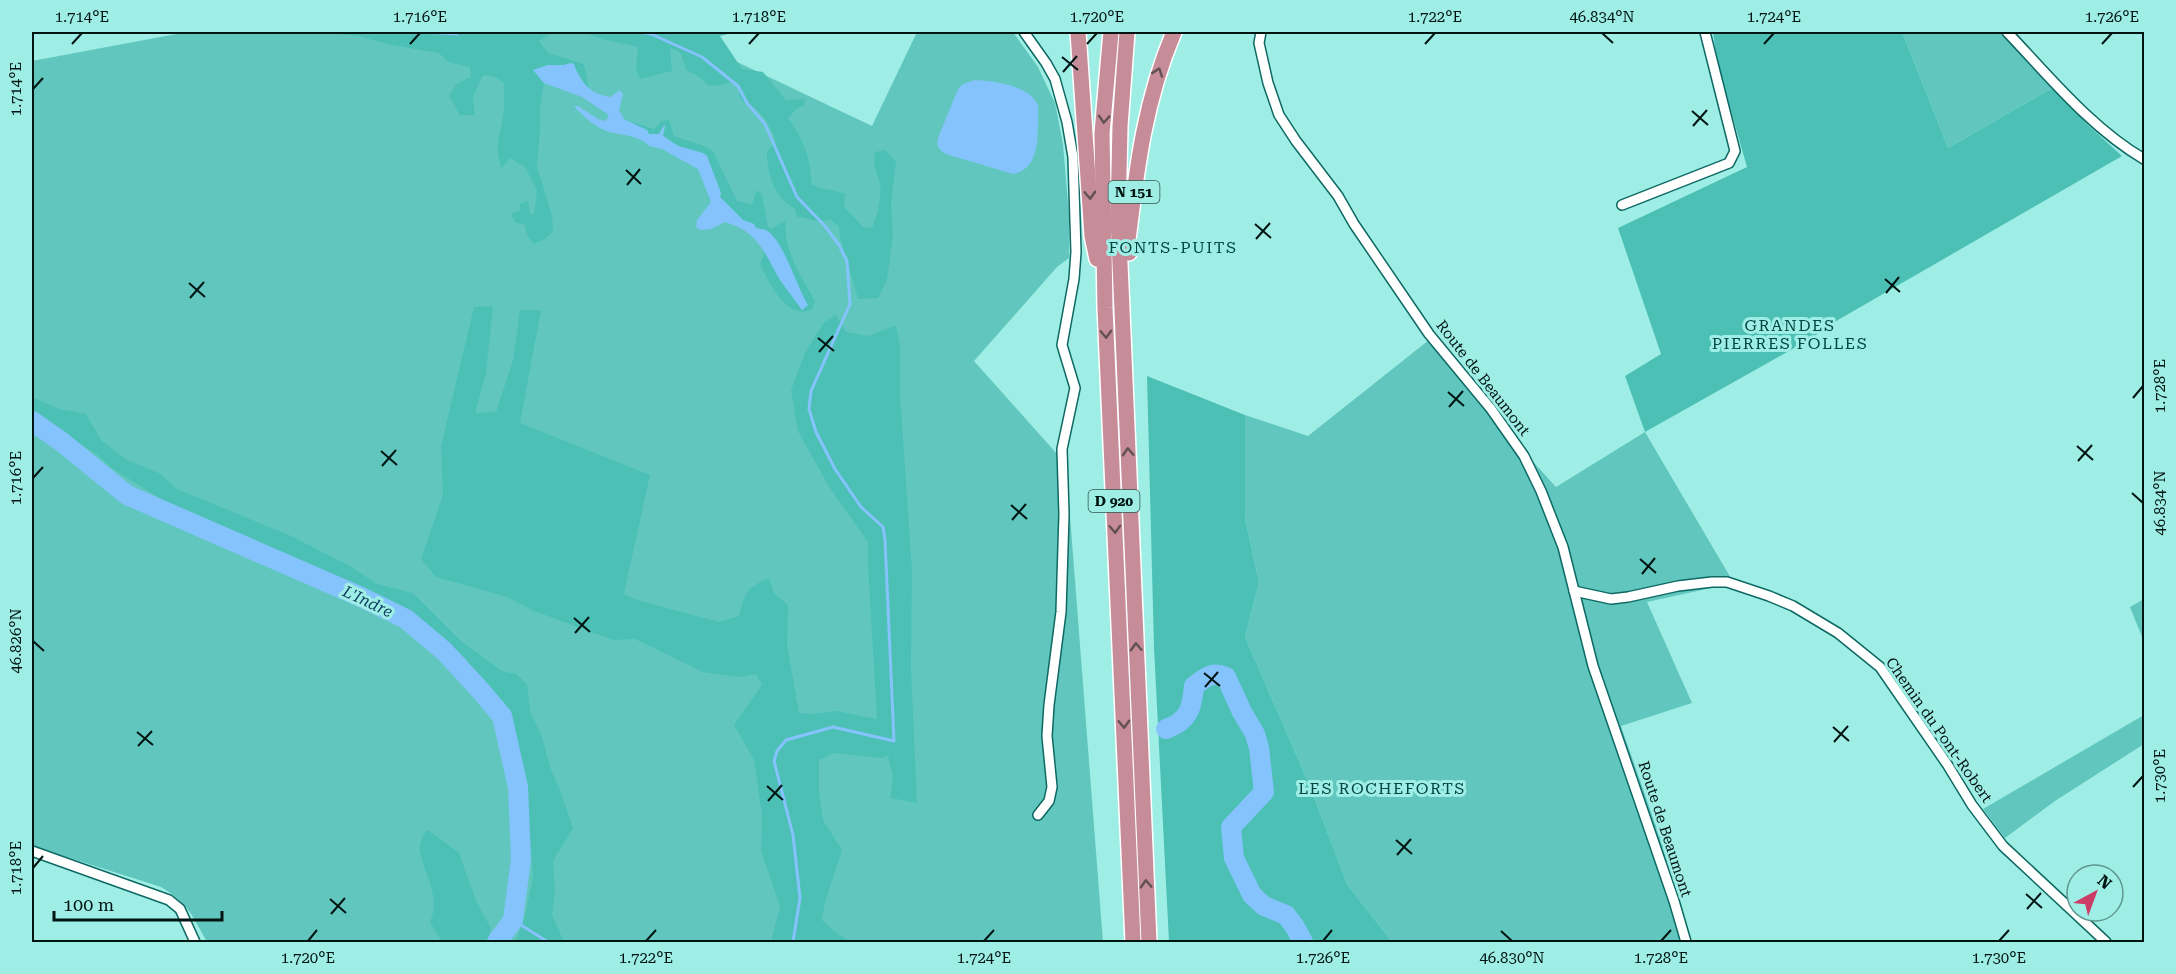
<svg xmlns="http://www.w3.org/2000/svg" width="2176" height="974" viewBox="0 0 2176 974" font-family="'Roboto Serif',serif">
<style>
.green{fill:#61c7be}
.forest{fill:#4dc0b6}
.water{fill:#84c3fc}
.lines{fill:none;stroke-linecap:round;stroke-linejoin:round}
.stream{stroke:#84c3fc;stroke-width:3}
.river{stroke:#84c3fc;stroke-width:20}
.minor-casing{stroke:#0d6963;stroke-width:12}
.trunk-casing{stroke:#fff;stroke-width:18}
.minor{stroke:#fff;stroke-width:9}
.trunk{stroke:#c68c98;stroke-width:15}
.oneway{stroke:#635055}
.ticks{fill:none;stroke:#001412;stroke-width:2}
.labels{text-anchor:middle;stroke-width:6;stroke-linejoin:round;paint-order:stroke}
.shield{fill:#9feee5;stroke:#305551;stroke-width:1.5}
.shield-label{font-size:14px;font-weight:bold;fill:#001412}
.street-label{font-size:15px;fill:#001412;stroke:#9feee5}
.neighbourhood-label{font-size:16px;letter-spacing:1.5px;fill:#004642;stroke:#9feee5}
.water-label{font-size:16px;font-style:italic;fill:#0f3e62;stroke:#9feee5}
.neatline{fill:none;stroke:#001412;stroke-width:2}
.ticks-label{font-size:15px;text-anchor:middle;fill:#001412}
</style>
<rect width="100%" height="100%" fill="#9feee5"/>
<g class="green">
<path d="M187 32H654L697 43 872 126 917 32H1013L1038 67 1055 103 1063 144 1069 215V258L1057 267 974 361 1066 464 1103 942H207C192 915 188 903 161 887L32 846V61Z"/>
<path d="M1902 32H2001L2054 87 1948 148Z"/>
<path d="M1429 340 1486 410 1556 487 1645 432 1732 580 1711 588 1647 602 1692 703 1621 726 1668 860 1692 942H1392L1347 884 1309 784 1245 637 1259 582 1245 518V415L1308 436Z"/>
<path d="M2144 599V642L2130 607Z"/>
<path d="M2144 715V744L2055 801 2005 838 1983 809Z"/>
</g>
<g class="forest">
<path d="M315 32H735L720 36 742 69 763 72 786 100 805 99 804 105 796 109 788 118C797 130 806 146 809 162 811 169 810 177 812 185 823 190 833 189 845 194L844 207 863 227 872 228C877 215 882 199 880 185 878 170 872 170 875 152L885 150 896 162 891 203 893 235 887 280 878 298 858 299 840 238 839 227 830 219C817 224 810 218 797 217L795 209C773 197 767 174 767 151L776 142C771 126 760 107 743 102L739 95V84L735 81 722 85 709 86 698 76 686 70 681 53 670 48 672 71 640 79 636 70 638 47 602 39 585 33 550 34 539 41 548 53 584 64 589 89 571 63 564 65H548L533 70 544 83 540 107V129L537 167 552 215 553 232 545 239 534 244 527 235 525 225 515 222 511 214 520 210V204L528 201 530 213 534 214 537 191 525 167 510 158 502 168C493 146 500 138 503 117 505 106 504 94 504 83L495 77 483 75 473 97 475 115H460L449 96 456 84 471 77 470 67 448 62 439 53 392 45 359 36Z"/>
<path d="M1713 32H1902L1948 148 2054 87 2088 125 2122 156 1838 320 1812 338 1645 432 1625 376 1661 354 1618 228 1747 167 1717 62Z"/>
<path d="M624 119 654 129 661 121 669 120 674 136 702 145 713 151 737 201 752 204 757 190 762 195 768 227 772 228 786 220C782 248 802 278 815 301L812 309C787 322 769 282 760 264L765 250 778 276 802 310 808 305C797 288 783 239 766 230 763 229 759 229 756 228L754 224 743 220 720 197 721 193 707 156 703 153 678 146 663 135 666 128 664 125 659 134H649Z"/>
<path d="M493 306 486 373 475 413 496 412 513 360 520 310H541L520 423 650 475 624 594 637 600 719 622 739 616C745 593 746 588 769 578L774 593 788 605 787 644 799 713 813 714 836 711 877 719 868 566V542L829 487 798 431 791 390 805 353 824 322 836 315 846 332 869 336 896 325 900 345V394L912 570 911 667 917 803 890 798 893 777 888 756 881 758 833 753 819 760V791L823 820 842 850C835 874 825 896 822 920L836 933 852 942H771L780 906 761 851 762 815 754 760 734 725 762 685 756 674 739 677 703 672 635 639 613 640 534 611 507 597 436 577 421 559 443 495 441 446 474 307Z"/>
<path d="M1147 376 1245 415V518L1259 582 1245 637 1309 784 1347 884 1392 942H1169L1154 648Z"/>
<path d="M32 397 59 409 86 414 101 440 127 460 159 473 177 489 289 535 350 566 377 584 413 593 462 642 502 671 516 674 527 684 530 711 542 737 550 767 560 790 573 828 553 861 555 891 552 915 564 942H513L517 939 526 913 533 875 529 832 516 753 501 705 465 658 425 625 365 592 206 527 113 469 95 453 32 416Z"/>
<path d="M428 830 459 853 476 901 491 928 488 942H462L456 940 442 942 430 922C441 898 425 876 420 852 419 845 422 834 428 830Z"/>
</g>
<g class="water">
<path d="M571 63 574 64C580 82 590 94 610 97L620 90 623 95 619 110 624 119 647 130 649 134H659L665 124 663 136 678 146 703 153 707 156 721 193 720 197 743 220 754 224 756 228C759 229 763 229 766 230 783 239 797 288 808 305L802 310C794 298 784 287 777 275 763 249 756 231 725 222L711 229 701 230 696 227 697 220 711 202 698 169 662 149 649 146C639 134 618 136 604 130 592 124 583 116 574 106H578L598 119 606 121 609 115 582 97 544 83 533 70 548 65H564Z"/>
<path d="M975 80C995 81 1028 85 1038 105 1037 129 1043 169 1013 174L946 154C939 150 936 146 938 138L958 89 963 84Z"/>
</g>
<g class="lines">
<g class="stream">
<path d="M424 32 457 34V32"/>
<path d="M640 32 651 34 702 57 738 86 747 103 765 124 797 197 825 226 839 245 847 261 850 304 811 391 809 409 816 432 835 469 861 507 883 527 885 540 894 741 833 727 786 740 777 751 774 761 793 835 800 898 793 942"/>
<path d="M513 920 548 942"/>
</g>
<g class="river">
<path d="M32 421 62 442 127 495 361 597 406 619 444 651 480 690 502 716 518 787 521 859 513 920 497 942"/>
<path d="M1166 729C1189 721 1192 708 1194 686 1206 677 1212 671 1226 677L1242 712 1255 734 1259 748 1264 792 1231 827 1234 858 1252 895 1264 906 1286 915 1295 927 1303 942"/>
</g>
<defs>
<g id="minor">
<path d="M1024 32 1046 63 1055 79 1067 122 1073 157 1076 252 1074 279 1062 345 1075 388 1062 449 1064 514 1061 612 1049 705 1047 736 1052 787 1049 801 1038 815"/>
<path d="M1261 32 1259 43 1268 83 1279 115 1296 141 1338 196 1354 224 1429 334 1491 409 1524 456 1541 491 1563 547 1593 666 1674 901 1686 942"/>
<path d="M2007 32C2049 76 2091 128 2144 159"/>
<path d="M1622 205 1729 163 1735 151 1705 32"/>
<path d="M1574 591 1611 599 1628 597 1678 586 1712 582H1727L1769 596 1793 606 1838 633 1880 667 1947 764 1972 805 2003 846 2106 942"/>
<path d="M32 851 169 900 180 909 195 942"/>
</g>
<g id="trunk">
<path d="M1078 32 1092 236 1097 259"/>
<path d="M1111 32 1102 133 1105 308 1133 942"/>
<path d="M1127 32 1120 126 1118 217 1149 942"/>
<path d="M1129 253 1128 240C1137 166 1145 100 1174 32"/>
</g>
</defs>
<use href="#minor" class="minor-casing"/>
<use href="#trunk" class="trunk-casing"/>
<use href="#minor" class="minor"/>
<use href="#trunk" class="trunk"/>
</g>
<defs><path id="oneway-chevron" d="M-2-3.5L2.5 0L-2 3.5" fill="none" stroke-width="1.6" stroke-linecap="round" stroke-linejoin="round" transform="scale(1.5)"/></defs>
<g class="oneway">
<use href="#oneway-chevron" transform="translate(1158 72) rotate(-71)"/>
<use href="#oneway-chevron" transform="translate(1104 119) rotate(94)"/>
<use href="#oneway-chevron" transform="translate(1090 195) rotate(87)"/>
<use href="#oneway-chevron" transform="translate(1106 334) rotate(88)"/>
<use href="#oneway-chevron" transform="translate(1128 452) rotate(-93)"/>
<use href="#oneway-chevron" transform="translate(1115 529) rotate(87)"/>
<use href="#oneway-chevron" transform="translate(1136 647) rotate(-92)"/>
<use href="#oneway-chevron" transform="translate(1124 724) rotate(88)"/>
<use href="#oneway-chevron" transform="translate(1146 884) rotate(-93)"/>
</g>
<path class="ticks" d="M1602 33 1613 43M72 44 82 33M410 44 420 33M749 44 759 33M1087 44 1097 33M1425 44 1435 33M1764 44 1774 33M2102 44 2112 33M1062 57 1078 70M1063 72 1077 56M33 89 43 78M1692 111 1708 125M1693 126 1707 110M626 170 641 184M627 185 640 169M1255 224 1271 238M1256 239 1270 223M1885 279 1900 292M189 283 205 297M1886 293 1899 277M190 298 204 282M818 338 834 351M819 352 833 336M1448 392 1464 406M2133 398 2143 386M1449 407 1463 391M2077 446 2093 460M381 451 397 465M2078 461 2092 445M382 466 396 450M33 478 43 467M2132 493 2143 503M1011 505 1027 519M1012 520 1026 504M1640 559 1656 573M1642 574 1655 558M574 618 590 632M575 633 589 617M33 641 44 651M1204 673 1220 686M1205 687 1218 672M1833 727 1849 741M137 732 153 745M1834 742 1848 726M138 746 152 731M767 786 783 800M2133 787 2143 776M768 801 782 785M1396 840 1412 854M1397 855 1411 839M33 868 43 856M2026 894 2042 908M330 899 346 913M2027 909 2041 893M331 914 345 898M1501 931 1512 941M308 941 317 930M646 941 656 930M984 941 994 930M1323 941 1332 930M1661 941 1671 930M1999 941 2009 930"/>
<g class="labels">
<g class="shield">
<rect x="1108.5" y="181" width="51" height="22" rx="4.5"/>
<rect x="1088.5" y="490" width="51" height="22" rx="4.5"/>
</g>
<g class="shield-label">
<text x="1134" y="197">N 151</text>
<text x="1114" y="506">D 920</text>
</g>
<g class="street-label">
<text transform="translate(1483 378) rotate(52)" y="5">Route de Beaumont</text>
<text transform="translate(1939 730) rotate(55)" y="5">Chemin du Pont-Robert</text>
<text transform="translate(1665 829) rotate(72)" y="5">Route de Beaumont</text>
</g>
<g class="neighbourhood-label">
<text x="1173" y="253">FONTS-PUITS</text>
<text x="1790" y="331">GRANDES<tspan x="1790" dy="18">PIERRES FOLLES</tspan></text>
<text x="1382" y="794">LES ROCHEFORTS</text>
</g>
<g class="water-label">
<text transform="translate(368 601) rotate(25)" y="6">L'Indre</text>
</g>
</g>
<rect width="2176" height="974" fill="none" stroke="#9feee5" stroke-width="66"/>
<g transform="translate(2095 893) rotate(41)"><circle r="28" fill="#9feee5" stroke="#5f9791" stroke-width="1.5"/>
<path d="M0-4.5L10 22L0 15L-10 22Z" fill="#cb3d66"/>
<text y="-9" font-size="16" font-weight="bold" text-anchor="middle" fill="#001412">N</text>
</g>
<path d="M54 911v9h168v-9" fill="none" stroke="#001412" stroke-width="3"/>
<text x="63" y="911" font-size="18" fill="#001412" stroke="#9feee5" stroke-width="4.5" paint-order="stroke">100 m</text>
<rect x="33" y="33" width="2110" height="908" class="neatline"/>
<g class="ticks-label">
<text x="82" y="22">1.714°E</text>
<text x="420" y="22">1.716°E</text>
<text x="759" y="22">1.718°E</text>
<text x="1097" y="22">1.720°E</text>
<text x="1435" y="22">1.722°E</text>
<text x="1602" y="22">46.834°N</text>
<text x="1774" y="22">1.724°E</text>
<text x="2112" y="22">1.726°E</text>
<text transform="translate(16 89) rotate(-90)" y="5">1.714°E</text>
<text transform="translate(2160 386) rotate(-90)" y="5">1.728°E</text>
<text transform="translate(16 478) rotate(-90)" y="5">1.716°E</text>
<text transform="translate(2160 503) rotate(-90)" y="5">46.834°N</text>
<text transform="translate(16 641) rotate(-90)" y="5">46.826°N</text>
<text transform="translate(2160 776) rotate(-90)" y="5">1.730°E</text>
<text transform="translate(16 868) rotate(-90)" y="5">1.718°E</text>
<text x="308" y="963">1.720°E</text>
<text x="646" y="963">1.722°E</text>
<text x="984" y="963">1.724°E</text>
<text x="1323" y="963">1.726°E</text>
<text x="1512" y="963">46.830°N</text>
<text x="1661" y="963">1.728°E</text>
<text x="1999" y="963">1.730°E</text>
</g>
</svg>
